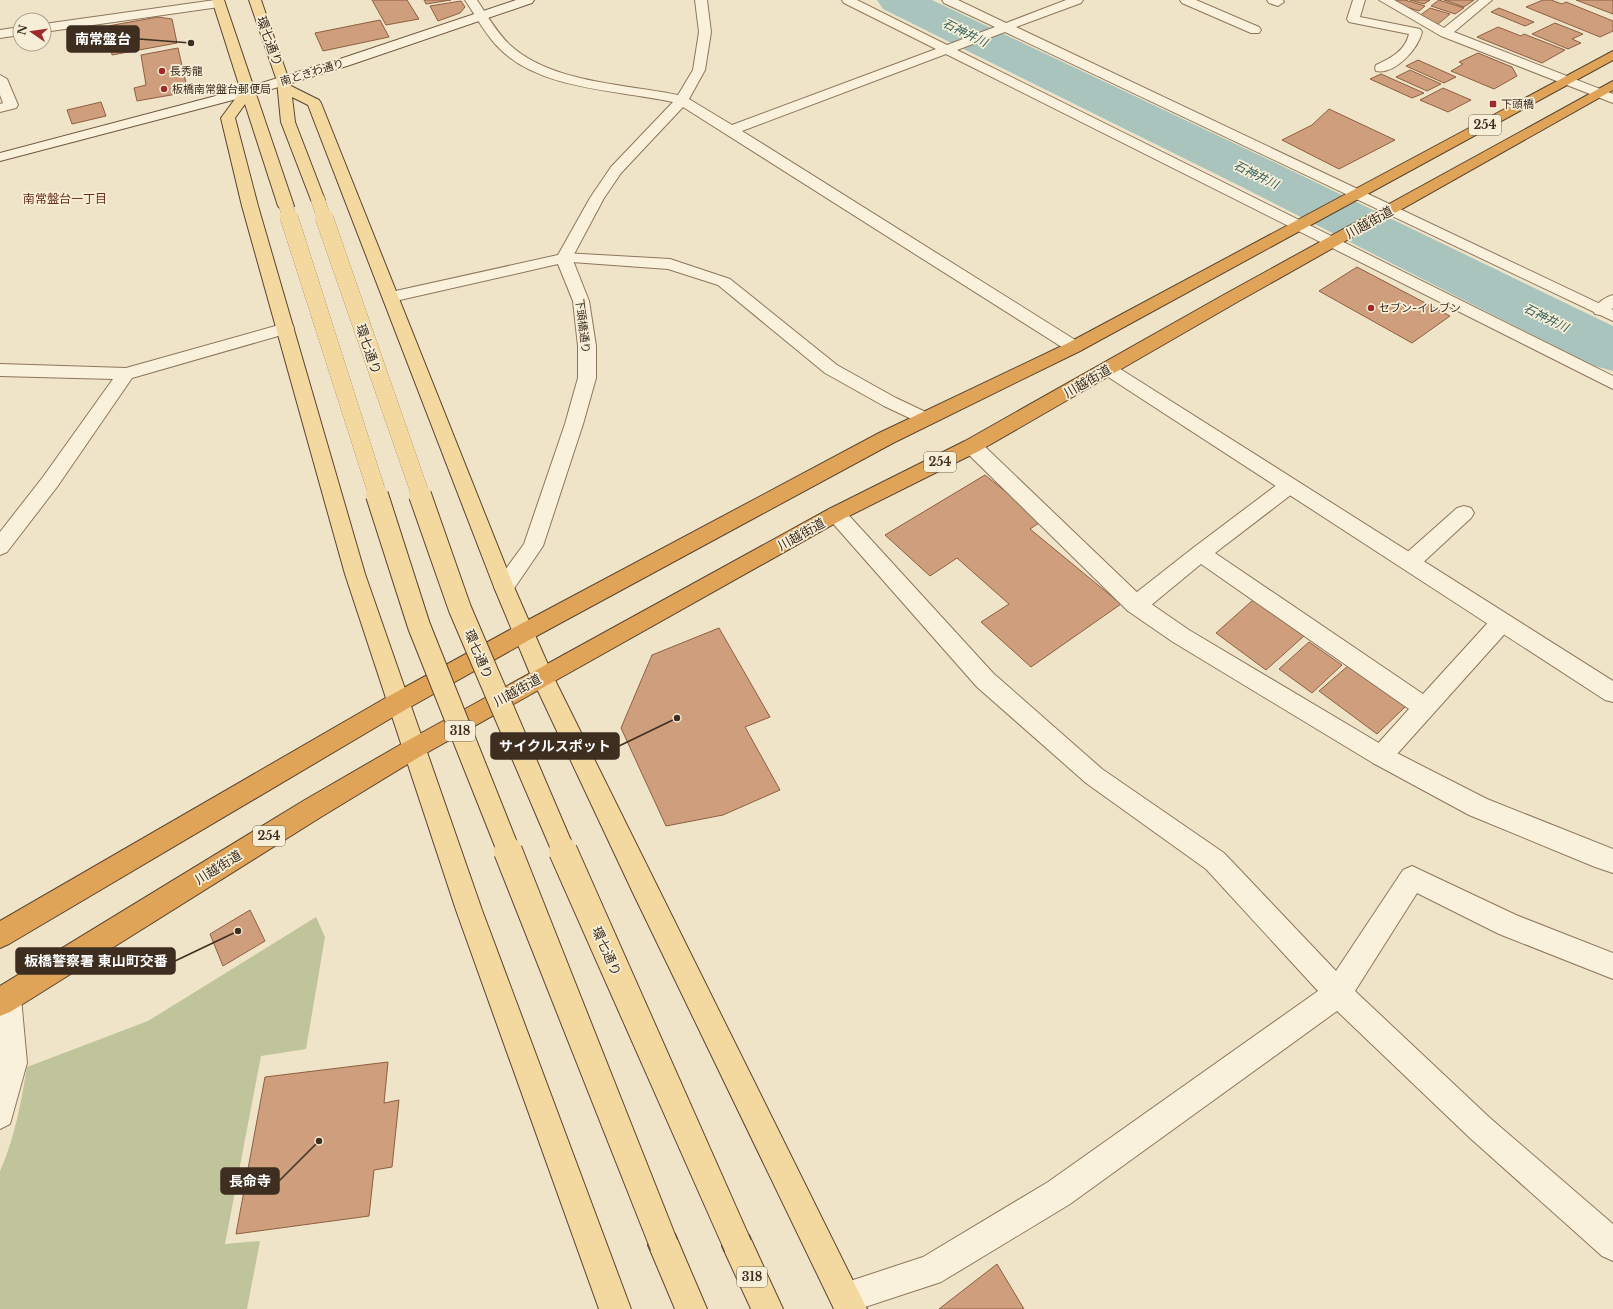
<svg xmlns="http://www.w3.org/2000/svg" width="1613" height="1309" viewBox="0 0 1613 1309" font-family="'Libre Baskerville','Noto Sans JP',serif">
<style>
.cemetery{fill:#bfc49a}
.lines{fill:none;stroke-linecap:round;stroke-linejoin:round}
.river{fill:#a9c4bc;fill-rule:evenodd}
.building{fill:#cf9f7d;stroke:#8d5f41}
.lane-casing{stroke:#8d765c;stroke-width:2}
.street-casing{stroke:#8d765c;stroke-width:2}
.secondary-casing{stroke:#6f573f;stroke-width:2}
.primary-casing{stroke:#5b4430;stroke-width:2}
.highway-casing{stroke:#5b4430;stroke-width:2}
.lane{fill:#faf1dc;fill-rule:evenodd}
.street{fill:#faf1dc;fill-rule:evenodd}
.secondary{fill:#faf1dc;fill-rule:evenodd}
.primary{fill:#f3d9a0;fill-rule:evenodd}
.highway{fill:#e0a458;fill-rule:evenodd}
.primary-bridge-far3-casing{stroke:#5b4430;stroke-width:14;stroke-linecap:butt}
.primary-bridge-far2-casing{stroke:#5b4430;stroke-width:18;stroke-linecap:butt}
.primary-bridge-far1-casing{stroke:#5b4430;stroke-width:24;stroke-linecap:butt}
.primary-bridge-casing{stroke:#5b4430;stroke-width:30;stroke-linecap:butt}
.primary-bridge-far3{stroke:#f3d9a0;stroke-width:14}
.primary-bridge-far2{stroke:#f3d9a0;stroke-width:18}
.primary-bridge-far1{stroke:#f3d9a0;stroke-width:22}
.primary-bridge{stroke:#f3d9a0;stroke-width:28}
.poi-dot{fill:#9e2a2b;stroke:#f7eed8;stroke-width:1.5}
.labels{text-anchor:middle;stroke-width:3.5;stroke-linejoin:round;paint-order:stroke}
.far-poi-label{font-size:11px;fill:#3d2e20;stroke:#f7eed8;text-anchor:start}
.far-street-label{font-size:11px;fill:#3d2e20;stroke:#f7eed8}
.far-water-label{font-size:12px;font-style:italic;fill:#2f5d5a;stroke:#f7eed8}
.shield{fill:#f7eed8;stroke:#756857;stroke-width:1}
.shield-label{font-size:12px;font-weight:bold;fill:#3d2e20}
.far-neighbourhood-label{font-size:12px;fill:#6b2e1e;stroke:#f7eed8}
.street-label{font-size:13px;fill:#3d2e20;stroke:#f7eed8}
.leader{fill:none;stroke:#3d2e20;stroke-width:1.5}
.callout-dot{fill:#3d2e20;stroke:#f7eed8;stroke-width:1.5}
.callout{fill:#3d2e20;stroke:#3d2e20;stroke-width:1.5}
.callout-label{font-size:14px;text-anchor:middle;font-weight:bold;fill:#fff}
</style>
<rect width="100%" height="100%" fill="#f0e4c8"/>
<path class="cemetery" d="M316 917 325 937 306 1049 261 1056 225 1244 260 1241 247 1309H0V1171C15 1138 21 1102 27 1067L148 1021Z"/>
<g class="lines">
<path class="river" d="M877 0H932L1282 166 1613 326V371L1591 365 1244 188 883 9Z"/>
</g>
<g class="building">
<path d="M372 0H407L419 19 386 25Z"/>
<path d="M424 0H451L426 4Z"/>
<path d="M1395 0H1405L1425 6 1419 11 1392 2Z"/>
<path d="M1410 0H1430L1424 4Z"/>
<path d="M1439 0 1464 8 1455 14 1431 6Z"/>
<path d="M1444 0H1474L1464 7Z"/>
<path d="M1543 0H1551L1562 4 1566 2 1613 21V31L1600 37 1526 7Z"/>
<path d="M1576 0H1613V14Z"/>
<path d="M461 1 465 7 460 13 438 21 430 6Z"/>
<path d="M1430 8 1450 14 1438 24 1418 17Z"/>
<path d="M1499 8 1534 22 1525 26 1491 12Z"/>
<path d="M158 17 172 19 177 43 112 55 108 26Z"/>
<path d="M380 20 389 37 323 51 315 33Z"/>
<path d="M1555 23 1583 34 1572 39 1581 43 1568 49 1532 34Z"/>
<path d="M1498 27 1521 36 1524 34 1565 50 1542 63 1477 37Z"/>
<path d="M178 48 188 92 137 101 134 88 146 85 141 55Z"/>
<path d="M1478 53 1512 67 1517 76 1494 89 1451 71 1463 64 1459 62Z"/>
<path d="M1418 60 1456 77 1444 83 1406 66Z"/>
<path d="M1410 70 1441 84 1427 91 1396 77Z"/>
<path d="M1381 74 1424 93 1412 98 1370 79Z"/>
<path d="M1443 88 1471 100 1448 112 1420 100Z"/>
<path d="M101 102 106 116 72 124 67 110Z"/>
<path d="M1329 109 1395 140 1339 169 1282 140 1312 125Z"/>
<path d="M1357 267 1450 316 1412 343 1319 291Z"/>
<path d="M985 475 1042 521 1030 529 1121 604 1031 667 981 622 1009 604 957 558 930 576 885 535Z"/>
<path d="M1253 600 1304 636 1266 670 1216 633Z"/>
<path d="M719 628 770 717 745 727 780 790 723 815 666 826 621 728 652 655Z"/>
<path d="M1309 642 1342 665 1312 693 1279 669Z"/>
<path d="M1349 665 1406 706 1377 734 1319 691Z"/>
<path d="M250 910 265 941 223 966 210 934Z"/>
<path d="M388 1062 384 1103 399 1100 392 1167 374 1170 369 1216 236 1234 265 1077Z"/>
<path d="M997 1264 1024 1309H939Z"/>
</g>
<g class="lines">
<defs>
<g id="lane">
<path d="M1180 0H1196L1259 27 1261 30 1259 33H1251L1182 3Z"/>
<path d="M1267 0H1283L1284 2 1278 6 1269 3Z"/>
<path d="M1353 0H1365L1360 17 1420 29 1422 32C1418 49 1395 75 1376 71L1375 68 1376 65C1391 58 1405 51 1409 34L1349 22 1347 19Z"/>
<path d="M0 75 7 79 18 105 16 108 0 112V104L3 103 0 95Z"/>
<path d="M564 253 670 259 730 279 837 365 896 398 932 415 935 419 932 423 926 425 920 423 884 406 825 373 718 285 668 269 558 261 556 258 558 255Z"/>
<path d="M1613 295V308C1607 314 1603 316 1595 314L1593 310C1597 303 1605 297 1613 295Z"/>
<path d="M1289 479 1296 481 1299 486 1296 491 1215 553 1423 694 1494 616 1502 614 1510 616 1513 622 1510 628 1389 763 1381 766 1373 763 1369 756 1373 749 1409 709 1201 564 1144 611 1136 613 1128 611 1125 605 1128 599 1193 548 1282 481Z"/>
<path d="M1464 506 1471 508 1474 513 1471 518 1417 568 1410 570 1403 568 1400 562 1403 556 1457 508Z"/>
</g>
<g id="street">
<path d="M215 0H223L225 3 219 7 44 32V24Z"/>
<path d="M465 0H477C487 15 496 32 510 45 551 83 625 84 678 95L693 70 699 32 695 0H707L711 32 705 70 689 99 732 125 936 49 844 3 842 0H857L947 45 995 27 944 3 942 0H958L1006 23 1066 0H1083L1081 3 1016 27 1613 310V321L1005 32 957 50 1613 376V389L946 54 742 131 1080 343 1083 347 1080 351 1074 352 1068 351 683 107 621 173 604 198 572 258 589 301 596 346V378L583 424 543 546 511 593 504 595 497 593 494 587 497 581 524 544 565 424 578 378V346L573 301 558 264 391 302 385 301 383 297 385 293 391 292 558 255 590 198 611 167 673 102C619 90 541 90 500 49 486 36 476 16 465 0Z"/>
<path d="M1379 0H1394L1444 28 1479 0H1492L1454 32 1613 94V103L1441 36Z"/>
<path d="M20 27V35L0 38V30Z"/>
<path d="M286 323 292 324 294 328 292 332 132 378 57 487 7 552 0 555V532L43 477 113 379 0 376V364L126 368Z"/>
<path d="M1108 363 1114 365 1613 681V702L1605 700 1102 373 1099 369 1102 365Z"/>
<path d="M972 440 979 441 1144 599 1189 630 1389 749 1487 799 1613 849V873L1595 867 1469 815 1373 763 1173 642 1128 611 965 451 963 446 965 441Z"/>
<path d="M836 507 843 509 993 673 1102 769 1224 853 1336 971 1403 870 1412 866 1516 915 1613 953V979L1499 934 1417 893 1355 991 1490 1118 1613 1224V1261L1602 1256 1470 1138 1337 1011 1070 1204 941 1282 859 1309 835 1308 830 1297 835 1286 923 1257 1048 1182 1318 991 1206 869 1086 783 977 687 829 519 826 514 829 509Z"/>
<path d="M7 984 17 988 21 998 27 1063 10 1124 0 1129V987Z"/>
</g>
<path id="secondary" d="M516 0H534L532 3 350 65 252 95 0 161V153L242 89 340 59Z"/>
<g id="primary">
<path d="M212 0H224L294 206 291 209H281L278 206 245 104 235 118 258 206 365 574 482 910 631 1309H599L456 910 345 574 242 206 221 118 241 91Z"/>
<path d="M249 0H261L291 86 319 100 321 103 514 587 553 676 867 1309H834L633 893 531 676 494 587 308 105 292 97 295 122 325 200 323 203H313L311 200 281 122 277 81Z"/>
<path d="M664 1229 675 1234 707 1309H675L648 1245 653 1234Z"/>
<path d="M738 1230 749 1235 783 1309H751L722 1246 727 1235Z"/>
</g>
<g id="highway">
<path d="M1613 51V60L1080 351 893 443 531 639 405 710 9 944 0 948V921L389 696 515 627 879 433 1068 343Z"/>
<path d="M1613 81V90L1239 301 979 451 843 519 421 756 321 817 10 1012 0 1016V986L303 801 405 742 829 509 965 441 1227 293Z"/>
</g>
</defs>
<use href="#lane" class="lane-casing"/>
<use href="#street" class="street-casing"/>
<use href="#secondary" class="secondary-casing"/>
<use href="#primary" class="primary-casing"/>
<use href="#highway" class="highway-casing"/>
<use href="#lane" class="lane"/>
<use href="#street" class="street"/>
<use href="#secondary" class="secondary"/>
<use href="#primary" class="primary"/>
<use href="#highway" class="highway"/>
<defs>
<g id="primary-bridge-far3">
<path d="M318 200 324 218"/>
<path d="M286 206 290 218"/>
</g>
<g id="primary-bridge-far2">
<path d="M289 217 378 496"/>
<path d="M324 217 421 496"/>
</g>
<g id="primary-bridge-far1">
<path d="M377 495 419 626 509 852"/>
<path d="M420 495 460 609 564 852"/>
</g>
<g id="primary-bridge">
<path d="M508 851 664 1245"/>
<path d="M563 851 738 1246"/>
</g>
</defs>
<use href="#primary-bridge-far3" class="primary-bridge-far3-casing"/>
<use href="#primary-bridge-far2" class="primary-bridge-far2-casing"/>
<use href="#primary-bridge-far1" class="primary-bridge-far1-casing"/>
<use href="#primary-bridge" class="primary-bridge-casing"/>
<use href="#primary-bridge-far3" class="primary-bridge-far3"/>
<use href="#primary-bridge-far2" class="primary-bridge-far2"/>
<use href="#primary-bridge-far1" class="primary-bridge-far1"/>
<use href="#primary-bridge" class="primary-bridge"/>
</g>
<g class="poi-dot">
<circle cx="162" cy="71" r="4"/>
<circle cx="164" cy="89" r="4"/>
<rect x="1489" y="100" width="8" height="8" rx="2"/>
<circle cx="1371" cy="308" r="4"/>
</g>
<g class="labels">
<g class="far-poi-label">
<text x="170" y="75">長秀龍</text>
<text x="172" y="93">板橋南常盤台郵便局</text>
<text x="1501" y="108">下頭橋</text>
<text x="1379" y="312">セブン-イレブン</text>
</g>
<g class="far-street-label">
<text transform="translate(312 72) rotate(-17)" y="4">南ときわ通り</text>
<text transform="translate(583 326) rotate(83)" y="4">下頭橋通り</text>
</g>
<g class="far-water-label">
<text transform="translate(965 33) rotate(26)" y="4">石神井川</text>
<text transform="translate(1256 175) rotate(26)" y="4">石神井川</text>
<text transform="translate(1546 318) rotate(26)" y="4">石神井川</text>
</g>
<g class="shield">
<rect x="1469" y="115" width="32" height="20" rx="3"/>
<rect x="924" y="452" width="32" height="20" rx="3"/>
<rect x="445" y="721" width="30" height="20" rx="3"/>
<rect x="253" y="826" width="32" height="20" rx="3"/>
<rect x="737" y="1267" width="30" height="20" rx="3"/>
</g>
<g class="shield-label">
<text x="1485" y="129">254</text>
<text x="940" y="466">254</text>
<text x="460" y="735">318</text>
<text x="269" y="840">254</text>
<text x="752" y="1281">318</text>
</g>
<g class="far-neighbourhood-label">
<text x="65" y="203">南常盤台一丁目</text>
</g>
<g class="street-label">
<text transform="translate(270 41) rotate(70)" y="5">環七通り</text>
<text transform="translate(1369 222) rotate(-29)" y="5">川越街道</text>
<text transform="translate(369 349) rotate(71)" y="5">環七通り</text>
<text transform="translate(1087 381) rotate(-30)" y="5">川越街道</text>
<text transform="translate(801 534) rotate(-29)" y="5">川越街道</text>
<text transform="translate(479 654) rotate(67)" y="5">環七通り</text>
<text transform="translate(517 690) rotate(-29)" y="5">川越街道</text>
<text transform="translate(218 867) rotate(-32)" y="5">川越街道</text>
<text transform="translate(607 951) rotate(66)" y="5">環七通り</text>
</g>
</g>
<path class="leader" d="M191 43L139 39M677 718L619 746M238 931L175 961M319 1141L279 1181"/>
<g class="callout-dot">
<circle cx="191" cy="43" r="4"/>
<circle cx="677" cy="718" r="4"/>
<circle cx="238" cy="931" r="4"/>
<circle cx="319" cy="1141" r="4"/>
</g>
<g class="callout">
<rect x="67" y="26" width="72" height="26" rx="4"/>
<rect x="491" y="733" width="128" height="26" rx="4"/>
<rect x="16" y="948" width="159" height="26" rx="4"/>
<rect x="221" y="1168" width="58" height="26" rx="4"/>
</g>
<g class="callout-label">
<text x="103" y="44">南常盤台</text>
<text x="555" y="751">サイクルスポット</text>
<text x="96" y="966">板橋警察署 東山町交番</text>
<text x="250" y="1186">長命寺</text>
</g>
<g transform="translate(32 32) rotate(283)"><circle r="19" fill="#f7eed8" stroke="#ada18e"/>
<path d="M0-3L7 15L0 10L-7 15Z" fill="#9e2a2b"/>
<text y="-6" font-size="11" font-weight="bold" text-anchor="middle" fill="#3d2e20">N</text>
</g>
</svg>
